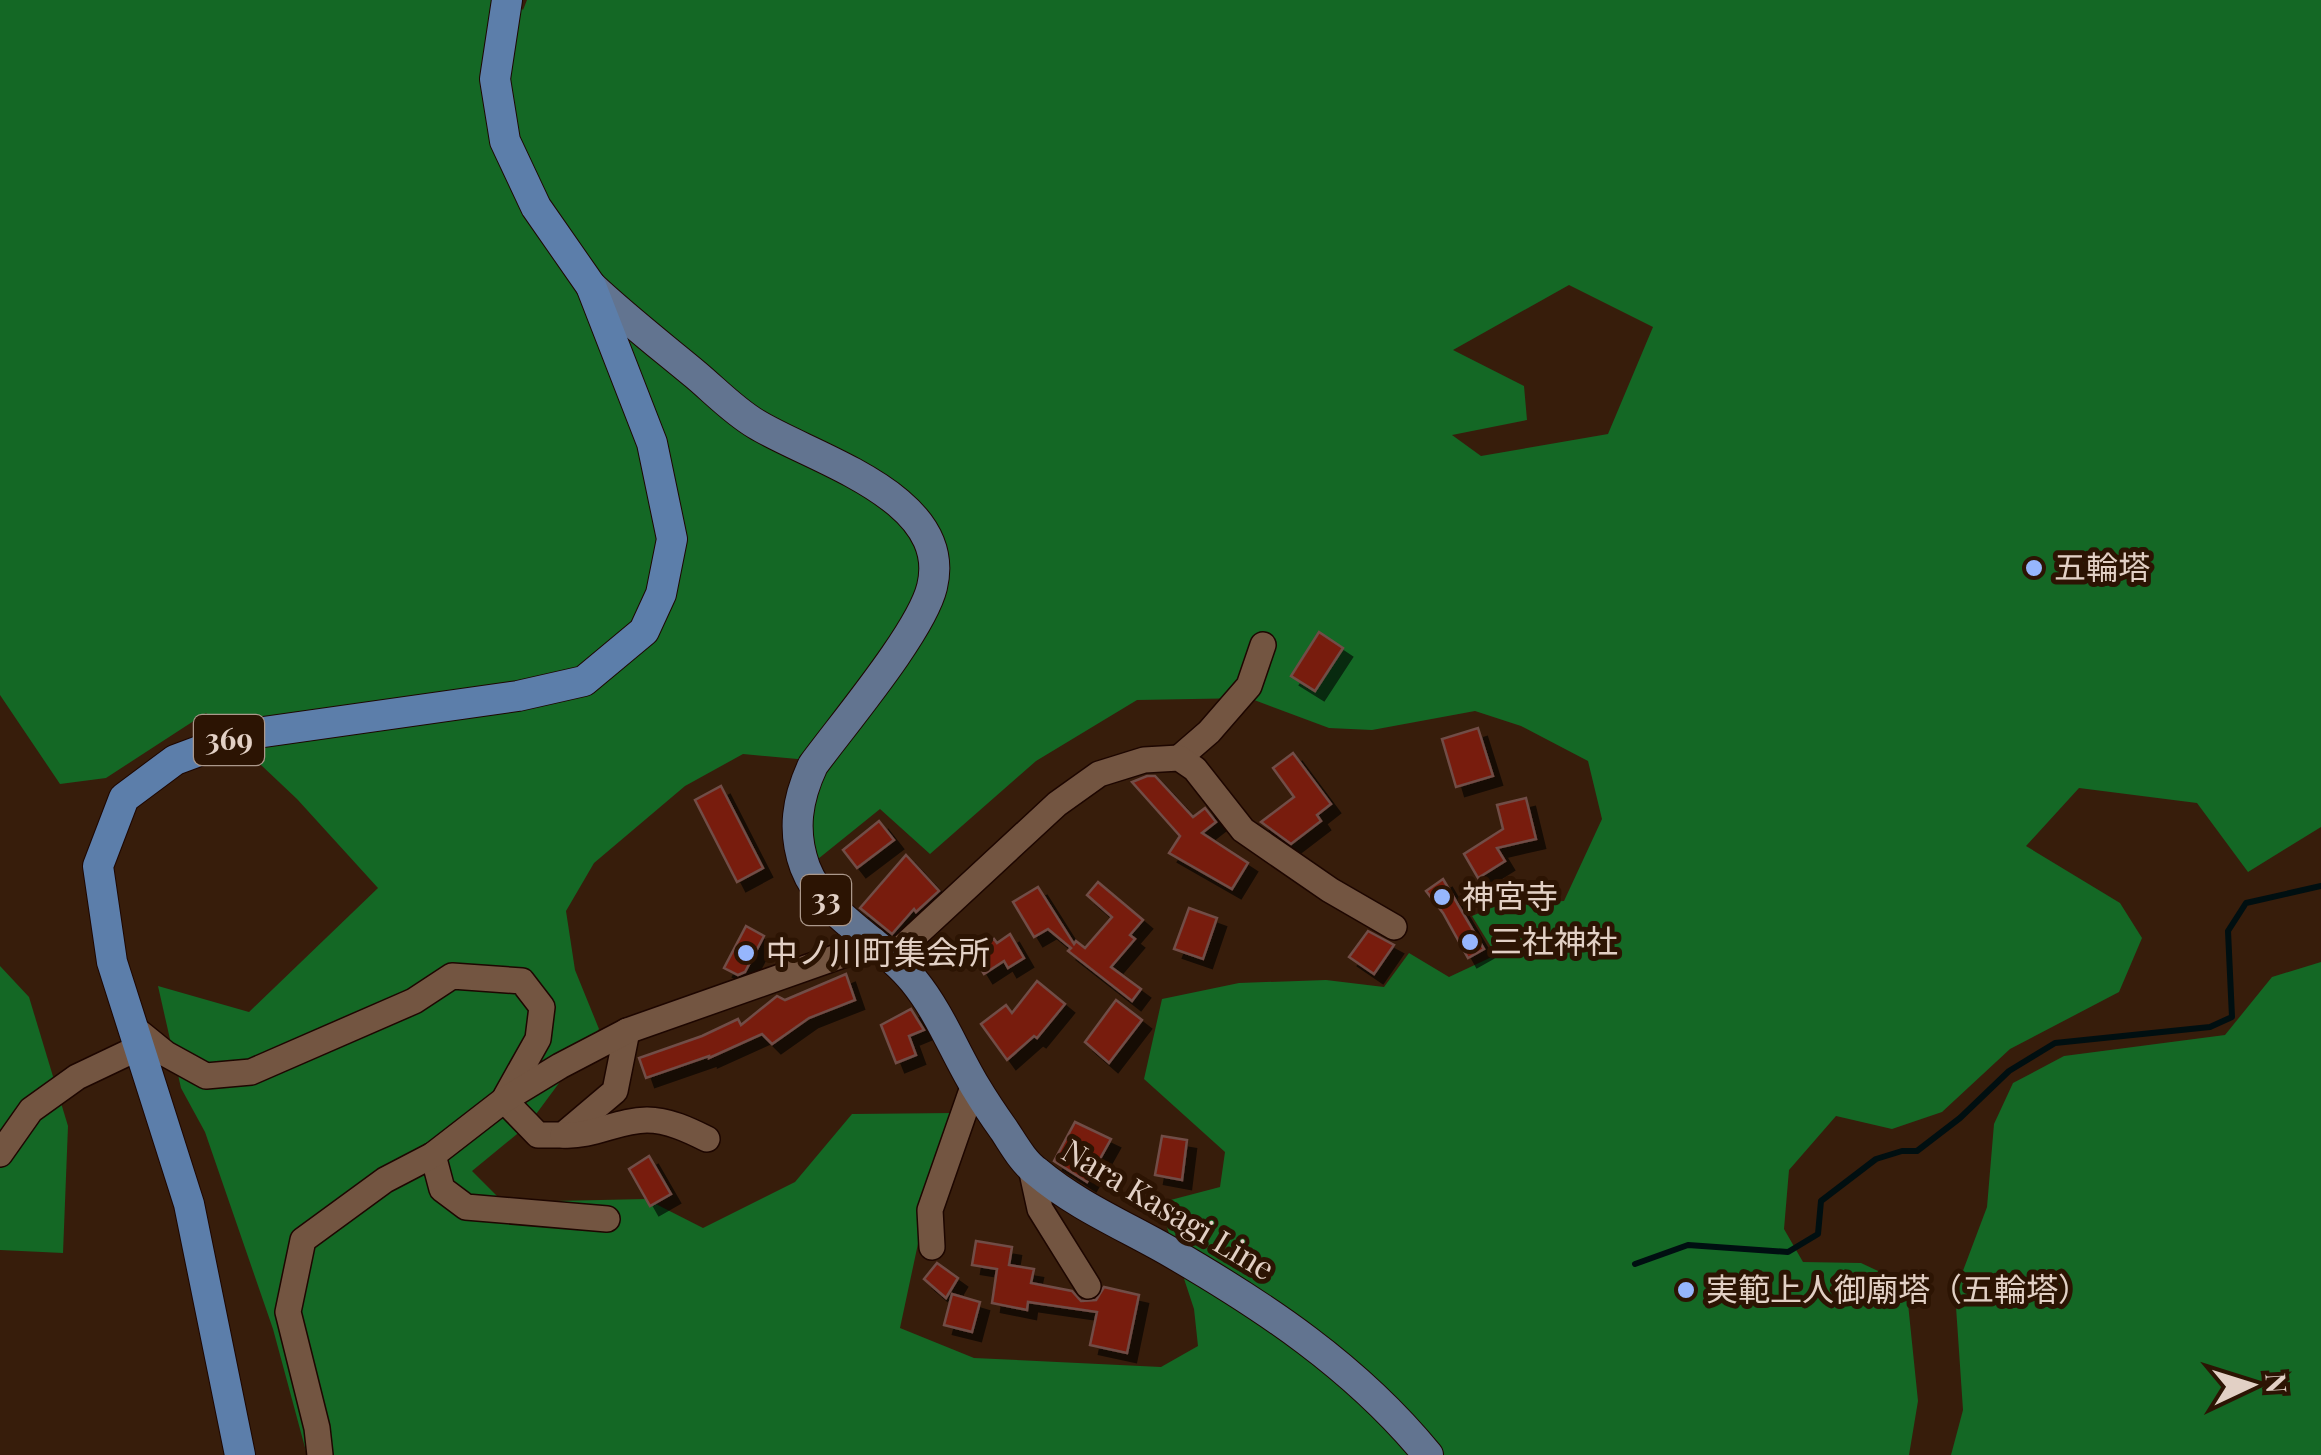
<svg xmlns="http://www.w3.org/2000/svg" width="2321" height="1455" viewBox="0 0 2321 1455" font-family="'Playfair Display','Noto Sans JP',serif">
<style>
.forest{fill:#146825;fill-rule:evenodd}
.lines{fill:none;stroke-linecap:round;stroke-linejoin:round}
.stream{stroke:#000f11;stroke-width:6}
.building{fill:#781d11;stroke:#714d46;stroke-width:2.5;filter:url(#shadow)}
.minor-casing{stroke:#1d0600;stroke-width:28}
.primary-casing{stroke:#1d0600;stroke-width:32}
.trunk-casing{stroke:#1d0600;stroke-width:32}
.minor{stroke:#735541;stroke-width:25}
.primary{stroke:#627490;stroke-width:30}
.trunk{stroke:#5c7eaa;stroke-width:30}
.poi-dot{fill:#96b6fd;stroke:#2c1403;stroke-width:4}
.labels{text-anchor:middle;stroke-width:10;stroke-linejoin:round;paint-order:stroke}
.shield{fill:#2c1403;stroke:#ab988b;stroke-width:2.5}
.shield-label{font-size:30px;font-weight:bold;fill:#e2d0c5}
.poi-label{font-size:32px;fill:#e2d0c5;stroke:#2c1403;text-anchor:start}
.street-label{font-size:32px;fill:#e2d0c5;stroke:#2c1403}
</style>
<defs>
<filter id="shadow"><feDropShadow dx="9" dy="9" stdDeviation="0" flood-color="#0009"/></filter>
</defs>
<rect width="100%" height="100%" fill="#371d0b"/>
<g class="forest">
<path d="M0 0H513L523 10 527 0H2321V827L2248 872 2197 803 2079 788 2026 846 2120 903 2142 938 2119 992 2010 1049 1942 1112 1892 1129 1836 1116 1789 1170 1784 1229 1803 1262 1861 1263 1906 1284 1918 1401 1909 1455H307L273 1329 205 1132 181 1088 158 986 249 1012 378 888 297 799 206 713 106 778 60 784 0 695ZM1569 285 1653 327 1608 434 1481 456 1452 435 1527 420 1524 386 1453 350ZM1249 698 1329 728 1372 730 1475 711 1521 726 1588 761 1602 819 1564 901 1501 904 1472 916 1496 955 1449 977 1409 953 1384 987 1326 980 1239 983 1162 999 1144 1079 1225 1152 1220 1187 1159 1203 1194 1309 1198 1346 1161 1367 974 1358 900 1328 919 1239 954 1157 953 1113 852 1114 795 1182 703 1228 646 1199 503 1202 472 1171 528 1125 599 1029 575 970 566 911 594 863 685 786 743 754 830 762 808 817 818 859 880 809 930 854 1036 761 1137 700Z"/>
<path d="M2321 962V1455H1951L1963 1410 1955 1292 1987 1207 1994 1124 2013 1083 2064 1056 2225 1035 2272 977Z"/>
<path d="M0 966 29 997 68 1126 63 1253 0 1250Z"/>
</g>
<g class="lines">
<path class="stream" d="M1635 1264 1688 1245 1788 1252 1818 1234 1821 1201 1876 1159 1902 1151H1917L1960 1118 2009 1071 2055 1043 2210 1027 2232 1017 2228 931 2246 903 2321 886"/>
</g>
<g class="building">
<path d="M1319 632 1343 648 1315 691 1291 676Z"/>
<path d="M1478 728 1493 776 1456 787 1442 739Z"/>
<path d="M1293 753 1331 804 1317 815 1321 821 1291 844 1261 822 1294 797 1273 768Z"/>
<path d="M1147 776H1155L1193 817 1205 808 1216 822 1202 833 1248 863 1232 889 1169 853 1180 836 1132 782Z"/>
<path d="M721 786 763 868 737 882 695 800Z"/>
<path d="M1526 798 1536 839 1497 848 1505 861 1478 878 1464 854 1503 829 1497 805Z"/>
<path d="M879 821 894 840 857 868 843 850Z"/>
<path d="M906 855 939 891 916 912 914 909 892 934 860 908Z"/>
<path d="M1443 879 1484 949 1468 958 1443 913 1426 891Z"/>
<path d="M1098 882 1143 920 1130 935 1135 939 1111 967 1141 989 1132 1001 1068 951 1071 948 1048 929 1034 937 1013 902 1038 887 1074 944 1076 941 1085 948 1112 917 1087 895Z"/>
<path d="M1189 908 1217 918 1203 959 1174 949Z"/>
<path d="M746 926 764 936 745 972 738 975 724 968Z"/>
<path d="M1368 931 1394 945 1374 974 1349 957Z"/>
<path d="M1010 934 1024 958 1008 968 1004 961 984 974 971 953 994 939 997 943Z"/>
<path d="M846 974 855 1000 809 1018 772 1044 762 1034 709 1058V1056L646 1078 639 1058 702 1036 738 1019 741 1025 777 996 785 1000Z"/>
<path d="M1037 981 1065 1004 1037 1038 1034 1036 1007 1060 981 1024 1006 1005 1012 1013Z"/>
<path d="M1116 1000 1142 1020 1109 1063 1085 1042Z"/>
<path d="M911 1009 924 1030 909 1036 916 1055 896 1063 881 1025Z"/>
<path d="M1075 1122 1111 1139 1087 1182 1054 1161Z"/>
<path d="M1162 1136 1187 1140 1182 1180 1155 1175Z"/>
<path d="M649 1156 671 1194 650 1206 629 1169Z"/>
<path d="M976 1241 1012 1247 1009 1265 1034 1269 1031 1283 1072 1291 1081 1301 1096 1300 1104 1287 1139 1295 1127 1353 1090 1345 1097 1312 1028 1302 1027 1310 992 1303 997 1269 972 1265Z"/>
<path d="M937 1263 958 1278 946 1298 924 1279Z"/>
<path d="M952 1294 980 1302 972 1332 944 1325Z"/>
</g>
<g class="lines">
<defs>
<g id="minor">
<path d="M1179 758 1209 732 1249 686 1263 645"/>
<path d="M893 956 1057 804 1099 774 1144 760 1179 758 1195 769 1243 830 1330 890 1394 927"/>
<path d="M134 1028 166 1054 206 1076 251 1072 414 1001 452 976 522 981 542 1007 538 1039 506 1096"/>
<path d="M504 1100 538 1135H563L615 1091 627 1031"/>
<path d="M563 1135C593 1137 618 1120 647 1120 668 1120 689 1130 707 1139"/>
<path d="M0 1154 31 1110 77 1077 138 1048"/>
<path d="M433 1155 442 1189 466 1207 607 1219"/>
<path d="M1031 1168 1040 1209 1088 1286"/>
<path d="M932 1247 930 1210 974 1084"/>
<path d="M320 1455 317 1428 288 1312 303 1240 385 1180 433 1155 504 1100 560 1066 627 1031 854 951 874 940"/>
</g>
<path id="primary" d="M591 286C625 318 661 346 696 375 715 391 734 411 756 424 813 459 954 497 932 587 921 632 843 724 813 765 797 799 792 831 805 867 824 917 882 941 914 981 940 1013 954 1051 975 1086 984 1101 994 1116 1004 1130 1014 1145 1023 1162 1037 1172 1076 1205 1123 1225 1167 1250 1264 1306 1356 1367 1428 1455"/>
<path id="trunk" d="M240 1455 189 1204 112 962 98 866 124 798 175 760 242 735 518 696 584 681 644 631 661 594 672 539 652 443 591 286 536 207 505 141 495 79 507 0"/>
</defs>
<use href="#minor" class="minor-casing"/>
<use href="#primary" class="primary-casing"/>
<use href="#trunk" class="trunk-casing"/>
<use href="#minor" class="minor"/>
<use href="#primary" class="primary"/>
<use href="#trunk" class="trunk"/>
</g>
<g class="poi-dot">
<circle cx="2034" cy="568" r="10"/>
<circle cx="1442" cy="897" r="10"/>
<circle cx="1470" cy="942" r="10"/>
<circle cx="746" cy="953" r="10"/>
<circle cx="1686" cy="1290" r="10"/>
</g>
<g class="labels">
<g class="shield">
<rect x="194" y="715" width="70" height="50" rx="8"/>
<rect x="801" y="875" width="50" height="50" rx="8"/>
</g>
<g class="shield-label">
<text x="229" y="750">369</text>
<text x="826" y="910">33</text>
</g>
<g class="poi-label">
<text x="2054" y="579">五輪塔</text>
<text x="1462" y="908">神宮寺</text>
<text x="1490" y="953">三社神社</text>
<text x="766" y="964">中ノ川町集会所</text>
<text x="1706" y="1301">実範上人御廟塔（五輪塔）</text>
</g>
<g class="street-label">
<text transform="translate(1168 1210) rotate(31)" y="11">Nara Kasagi Line</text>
</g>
</g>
<g transform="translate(2251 1385) rotate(86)" stroke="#2c1403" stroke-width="8" paint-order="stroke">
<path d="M0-8L18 38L0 25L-18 38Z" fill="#e2d0c5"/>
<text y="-15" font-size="28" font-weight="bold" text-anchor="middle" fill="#e2d0c5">N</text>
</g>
</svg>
